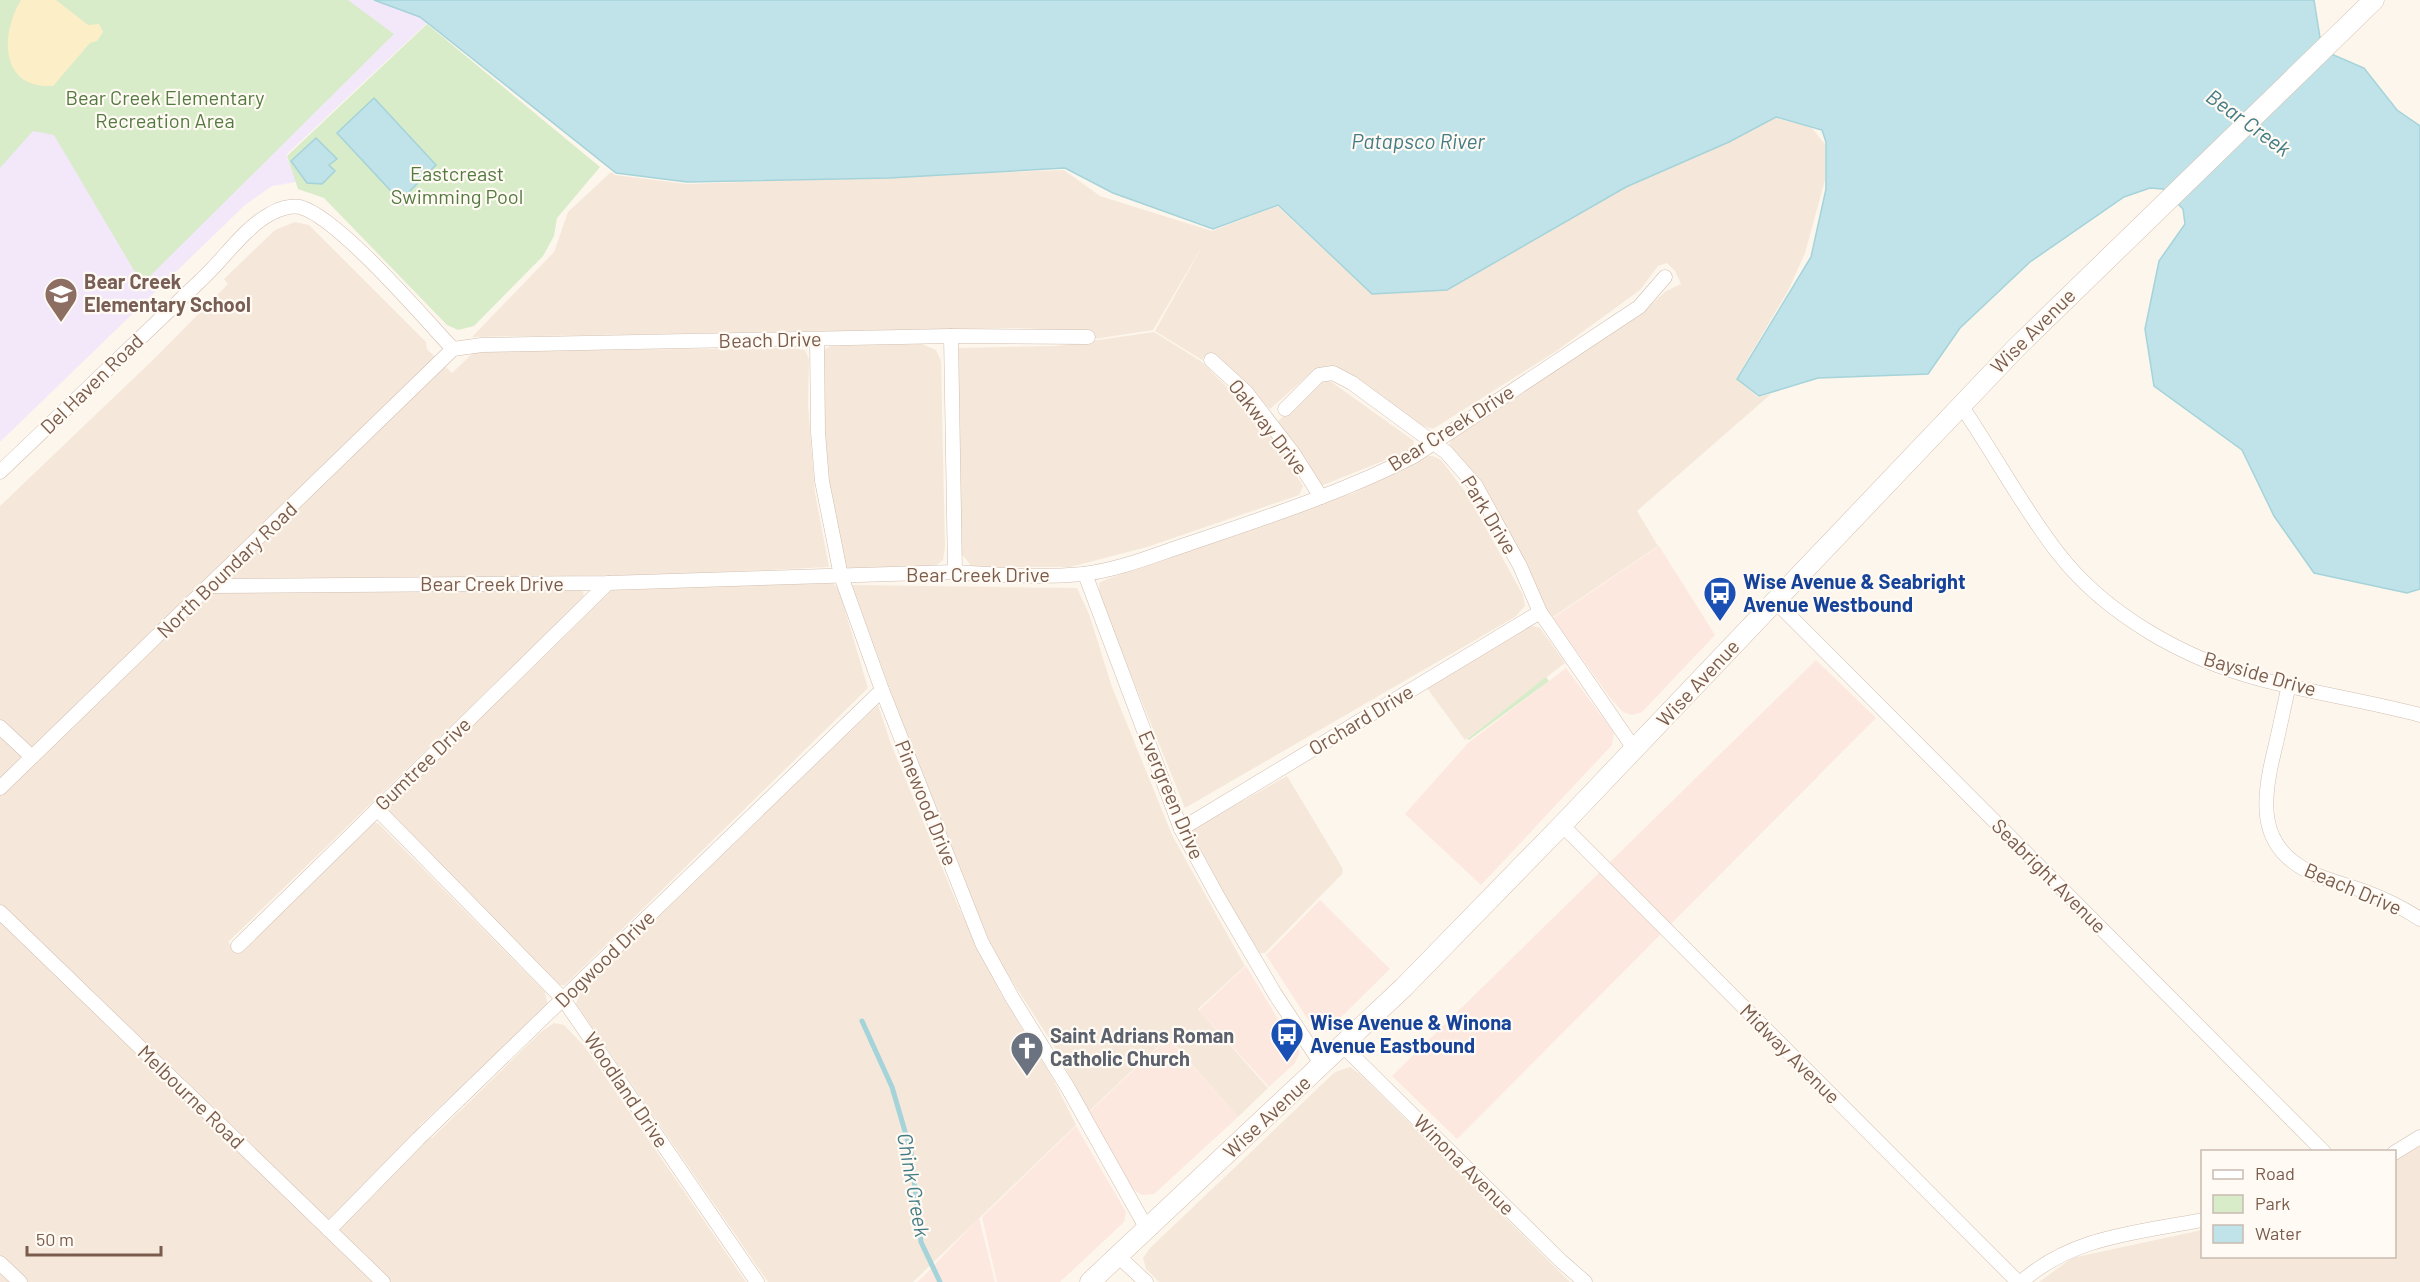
<svg xmlns="http://www.w3.org/2000/svg" width="2420" height="1282" viewBox="0 0 2420 1282" font-family="Barlow,sans-serif">
<style>
.residential{fill:#f5e8da}
.commercial{fill:#fde8e0}
.education{fill:#f3e8fa}
.green{fill:#d8ecc9}
.sand{fill:#fcefc7}
.water{fill:#bfe3e8;stroke:#a5d3da;stroke-width:1.5}
.lines{fill:none;stroke-linecap:round;stroke-linejoin:round}
.stream{stroke:#a5d3da;stroke-width:5}
.minor-casing{stroke:#d1beb0;stroke-width:15}
.secondary-casing{stroke:#d6c0b0;stroke-width:21}
.minor{stroke:#fff;stroke-width:14}
.secondary{stroke:#fff;stroke-width:20}
.labels{text-anchor:middle;stroke-width:4.5;stroke-linejoin:round;paint-order:stroke}
.park-label{font-size:20px;fill:#537a41;stroke:#fffaf3}
.education-label{font-size:20px;font-weight:bold;fill:#785e54;stroke:#fffaf3;text-anchor:start}
.street-label{font-size:20px;fill:#7a5c4d;stroke:#fffaf3}
.transit-label{font-size:20px;font-weight:bold;fill:#164399;stroke:#fffaf3;text-anchor:start}
.worship-label{font-size:20px;font-weight:bold;fill:#5b616d;stroke:#fffaf3;text-anchor:start}
.water-label{font-size:21px;font-style:italic;fill:#437c86;stroke:#fffaf3}
</style>
<rect width="100%" height="100%" fill="#fdf6ec"/>
<g class="residential">
<path d="M1775 118 1811 127 1825 144V180L1805 253 1789 289 1736 379 1758 397 1771 394 1637 511 1658 546 1553 617 1541 602 1449 447 1452 436 1515 398 1641 314 1666 291 1681 284 1675 271 1667 263 1658 266 1640 290 1555 352 1433 429 1417 424 1335 366 1313 371 1270 409 1215 357H1204L1202 360 1155 331 1207 238 1153 330 1088 340 1087 331 1013 328 472 337 554 252 568 212 611 172 615 175 687 184 1064 170 1100 196 1212 231 1277 206 1367 290 1370 285Z"/>
<path d="M295 222 309 225 426 342 427 349 452 373 475 351 790 348 805 350 809 360 808 405 815 493 829 567 660 575 264 579 247 578 232 592 580 589 583 592 584 596 577 604 228 942 238 951 367 826 374 822 379 824 545 992 548 1006 419 1126 432 1138 542 1031 554 1023 564 1025 585 1047 746 1282H0V506L156 357 228 284 224 279 275 230Z"/>
<path d="M1154 332 1202 362 1266 426 1303 486 1299 495 1147 547 1070 567H972L961 553 955 352 959 348 1056 346Z"/>
<path d="M922 344 936 350 941 361 945 548 943 560 934 567 847 569 831 502 822 438V357L825 349 831 346Z"/>
<path d="M1326 378 1414 441 1413 446 1406 452 1318 487 1278 421Z"/>
<path d="M1426 456H1433L1441 460 1467 494 1523 595 1525 606 1515 617 1185 808 1100 598 1099 583 1107 579 1354 493Z"/>
<path d="M833 583 839 590 868 688 565 985H557L387 809 613 589Z"/>
<path d="M852 585 1077 588 1089 614 1112 687 1172 835 1245 966 1198 1009 1268 1088 1238 1117 1168 1037 1089 1111 1052 1043 1005 970 990 942 936 815Z"/>
<path d="M1533 626 1540 628 1565 663 1465 740 1427 688 1528 627Z"/>
<path d="M878 705 891 744 958 906 1001 994 1052 1077 1076 1125 913 1282H768L576 1004 581 989Z"/>
<path d="M1287 776 1343 869 1342 874 1265 953H1260L1233 911 1192 832 1193 829Z"/>
<path d="M1350 1067 1361 1075 1570 1282H1159L1146 1269 1143 1258 1150 1248 1335 1072Z"/>
<path d="M2420 1145V1282H2039L2072 1258 2202 1230V1256H2394L2395 1160Z"/>
</g>
<g class="commercial">
<path d="M1659 546 1715 635 1642 712 1632 715 1623 712 1611 699 1553 618Z"/>
<path d="M1816 660 1876 718 1457 1139 1392 1076Z"/>
<path d="M1566 668 1614 733 1612 745 1481 885 1405 814 1468 743Z"/>
<path d="M1320 900 1390 969 1326 1032 1317 1030 1307 1018 1266 955Z"/>
<path d="M1246 966 1287 1034 1300 1052 1295 1063 1269 1087 1199 1010Z"/>
<path d="M1168 1038 1238 1117 1154 1194 1142 1195 1131 1188 1089 1112Z"/>
<path d="M1076 1126 1126 1212 1124 1222 1060 1282H997L982 1217Z"/>
<path d="M979 1218 995 1282H917L924 1276Z"/>
</g>
<path class="education" d="M0 0H374L420 17 427 23 286 155 296 182 272 186 245 205 0 442Z"/>
<g class="green">
<path d="M0 0H348L394 34 142 284 54 135 33 131 0 168Z"/>
<path d="M427 24 600 167 557 218 554 236 543 256 474 326 458 330 447 325 324 198 298 189 287 156Z"/>
<path d="M1546 677 1549 681 1469 740 1467 739Z"/>
</g>
<path class="sand" d="M21 0H56L88 25 99 24 103 32 97 41 90 43 53 86C0 89 0 35 21 0Z"/>
<g class="water">
<path d="M374 0H2314L2322 50 2364 68 2397 110 2420 126V589L2407 593 2314 573 2274 516 2242 450 2154 386 2145 329 2159 261 2185 224 2183 209 2163 189 2150 188 2124 197 2030 262 1960 328 1928 374 1818 378 1759 396 1737 379 1811 257 1826 189V142L1822 130 1776 117 1729 142 1626 187 1447 290 1372 294 1278 205 1213 229 1113 193 1065 168 889 178 687 182 616 173 420 17Z"/>
<path d="M374 98 436 165 409 192 404 205 337 133Z"/>
<path d="M316 138 337 159 329 165 335 171 322 184 307 183 291 161Z"/>
</g>
<g class="lines">
<path class="stream" d="M862 1021 892 1087 911 1152 921 1242 940 1282"/>
<defs>
<g id="minor">
<path d="M951 336 955 572"/>
<path d="M817 339 818 432 822 481 841 576 882 690 982 943 1013 999 1068 1088 1147 1229"/>
<path d="M453 349 482 345 951 336 1088 337"/>
<path d="M1211 360 1246 392 1293 453 1321 497"/>
<path d="M1960 404C1994 453 2022 507 2058 553 2106 615 2185 659 2260 679 2313 693 2367 701 2420 715"/>
<path d="M1285 409 1319 375 1333 373 1352 383 1446 452 1476 486 1520 566 1540 612 1635 750"/>
<path d="M0 472C67 408 134 344 201 280 224 259 243 229 270 214 278 209 291 205 300 207 338 217 423 317 453 349"/>
<path d="M1085 574 1181 829 1218 897 1275 994 1322 1065"/>
<path d="M211 586 608 583 955 572C997 575 1040 578 1083 574 1119 570 1154 555 1188 544 1264 518 1342 493 1414 456L1639 307 1665 277"/>
<path d="M1775 601 2324 1152"/>
<path d="M2289 685C2284 706 2280 727 2275 748 2263 797 2255 846 2310 872 2328 881 2348 885 2366 892 2385 899 2403 908 2420 919"/>
<path d="M0 727 32 757"/>
<path d="M0 788 453 349"/>
<path d="M377 809 564 1000 757 1282"/>
<path d="M1562 825 2018 1282"/>
<path d="M1181 829 1540 612"/>
<path d="M0 912 383 1282"/>
<path d="M238 946 608 583"/>
<path d="M1343 1046 1561 1261 1585 1282"/>
<path d="M2394 1153 2420 1137"/>
<path d="M329 1230 418 1139 882 690"/>
<path d="M1118 1256 1146 1282"/>
<path d="M0 1263 20 1282"/>
<path d="M2021 1282C2074 1236 2136 1233 2202 1220"/>
</g>
<path id="secondary" d="M1090 1282 1404 987 1562 825 2017 347 2374 0"/>
</defs>
<use href="#minor" class="minor-casing"/>
<use href="#secondary" class="secondary-casing"/>
<use href="#minor" class="minor"/>
<use href="#secondary" class="secondary"/>
</g>
<defs>
<symbol id="school-pin" viewBox="-11 -11 22 30"><path d="M0 17L-7.5 6A9.5 9.5 0 1 1 7.5 6Z" fill="#8d6e63" stroke="#fffaf3"/><path d="M0-5L7-2L0 1L-7-2ZM-4 1L0 2.5L4 1V4Q0 6-4 4Z" fill="#fff"/></symbol>
<symbol id="bus-pin" viewBox="-11 -11 22 30"><path d="M0 17L-7.5 6A9.5 9.5 0 1 1 7.5 6Z" fill="#1a4fb4" stroke="#fffaf3"/><path d="M-5-6H5V4H4V6H2V4H-2V6H-4V4H-5ZM-3.5-4V0h7V-4ZM-3.5 1.2v1.5H-2V1.2ZM2 1.2v1.5H3.5V1.2Z" fill="#fff"/></symbol>
<symbol id="church-pin" viewBox="-11 -11 22 30"><path d="M0 17L-7.5 6A9.5 9.5 0 1 1 7.5 6Z" fill="#6b7280" stroke="#fffaf3"/><path d="M-1.2-6h2.4v3.5h3.3v2.4h-3.3V6h-2.4V-.1h-3.3v-2.4h3.3Z" fill="#fff"/></symbol>
</defs>
<g fill-rule="evenodd">
<use href="#school-pin" x="42" y="275" width="38" height="52"/>
<use href="#bus-pin" x="1701" y="574" width="38" height="52"/>
<use href="#bus-pin" x="1268" y="1015" width="38" height="52"/>
<use href="#church-pin" x="1008" y="1029" width="38" height="52"/>
</g>
<g class="labels">
<g class="park-label">
<text x="165" y="105">Bear Creek Elementary<tspan x="165" dy="23">Recreation Area</tspan></text>
<text x="457" y="181">Eastcreast<tspan x="457" dy="23">Swimming Pool</tspan></text>
</g>
<g class="education-label">
<text x="84" y="289">Bear Creek<tspan x="84" dy="23">Elementary School</tspan></text>
</g>
<g class="street-label">
<text transform="translate(2033 331) rotate(-45)" y="7">Wise Avenue</text>
<text transform="translate(770 340) rotate(-1)" y="7">Beach Drive</text>
<text transform="translate(92 384) rotate(-44)" y="7">Del Haven Road</text>
<text transform="translate(1268 427) rotate(52)" y="7">Oakway Drive</text>
<text transform="translate(1451 428) rotate(-32)" y="7">Bear Creek Drive</text>
<text transform="translate(1489 515) rotate(59)" y="7">Park Drive</text>
<text transform="translate(227 570) rotate(-44)" y="7">North Boundary Road</text>
<text x="978" y="582">Bear Creek Drive</text>
<text x="492" y="591">Bear Creek Drive</text>
<text transform="translate(2260 674) rotate(16)" y="7">Bayside Drive</text>
<text transform="translate(1698 683) rotate(-47)" y="7">Wise Avenue</text>
<text transform="translate(1361 720) rotate(-31)" y="7">Orchard Drive</text>
<text transform="translate(423 764) rotate(-44)" y="7">Gumtree Drive</text>
<text transform="translate(1171 795) rotate(67)" y="7">Evergreen Drive</text>
<text transform="translate(926 803) rotate(68)" y="7">Pinewood Drive</text>
<text transform="translate(2049 876) rotate(45)" y="7">Seabright Avenue</text>
<text transform="translate(2353 889) rotate(23)" y="7">Beach Drive</text>
<text transform="translate(605 959) rotate(-44)" y="7">Dogwood Drive</text>
<text transform="translate(1790 1054) rotate(45)" y="7">Midway Avenue</text>
<text transform="translate(626 1090) rotate(56)" y="7">Woodland Drive</text>
<text transform="translate(191 1097) rotate(44)" y="7">Melbourne Road</text>
<text transform="translate(1267 1117) rotate(-43)" y="7">Wise Avenue</text>
<text transform="translate(1464 1165) rotate(45)" y="7">Winona Avenue</text>
</g>
<g class="transit-label">
<text x="1743" y="589">Wise Avenue &amp; Seabright<tspan x="1743" dy="23">Avenue Westbound</tspan></text>
<text x="1310" y="1030">Wise Avenue &amp; Winona<tspan x="1310" dy="23">Avenue Eastbound</tspan></text>
</g>
<g class="worship-label">
<text x="1050" y="1043">Saint Adrians Roman<tspan x="1050" dy="23">Catholic Church</tspan></text>
</g>
<g class="water-label">
<text transform="translate(2248 123) rotate(36)" y="7">Bear Creek</text>
<text x="1418" y="149">Patapsco River</text>
<text transform="translate(913 1185) rotate(80)" y="7">Chink Creek</text>
</g>
</g>
<rect x="2201" y="1150" width="195" height="108" fill="#fffaf3" stroke="#cabbb1" stroke-width="1.5"/>
<rect x="2213" y="1170" width="30" height="9" fill="#ffffff" stroke="#cabbb1" stroke-width="1.5"/>
<text x="2255" y="1180" font-size="18" fill="#7a5c4d">Road</text>
<rect x="2213" y="1195" width="30" height="18" fill="#d8ecc9" stroke="#cabbb1" stroke-width="1.5"/>
<text x="2255" y="1210" font-size="18" fill="#7a5c4d">Park</text>
<rect x="2213" y="1225" width="30" height="18" fill="#bfe3e8" stroke="#cabbb1" stroke-width="1.5"/>
<text x="2255" y="1240" font-size="18" fill="#7a5c4d">Water</text>
<path d="M27 1246v9h134v-9" fill="none" stroke="#7a5c4d" stroke-width="3"/>
<text x="36" y="1246" font-size="18" fill="#7a5c4d" stroke="#fffaf3" stroke-width="4.5" paint-order="stroke">50 m</text>
</svg>
